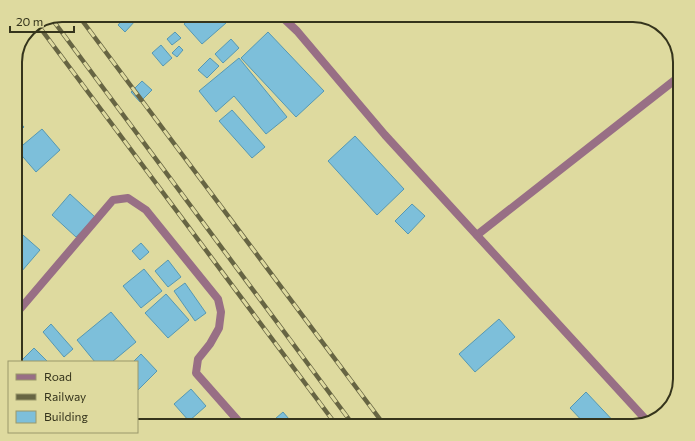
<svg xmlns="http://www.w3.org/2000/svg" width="695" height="441" viewBox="0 0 695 441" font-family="Commissioner,sans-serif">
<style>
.building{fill:#7dbfda;stroke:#5698b2}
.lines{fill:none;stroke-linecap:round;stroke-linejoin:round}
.street{stroke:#986f85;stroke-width:8}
.rail-casing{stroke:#676543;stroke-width:4.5}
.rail{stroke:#deda9f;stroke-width:3;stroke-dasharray:9;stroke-linecap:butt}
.rim{fill:none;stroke:#35341c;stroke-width:2}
</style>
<rect width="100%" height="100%" fill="#deda9f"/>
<g class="building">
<path d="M127 15H131L136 20 125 32 118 25Z"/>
<path d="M194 15H219L226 23 202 44 184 24Z"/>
<path d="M228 15H241L234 21Z"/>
<path d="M175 32 181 38 172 45 167 39Z"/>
<path d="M268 32 324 91 296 117 241 58Z"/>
<path d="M231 39 239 48 223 63 215 54Z"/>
<path d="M161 45 172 58 163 66 152 53Z"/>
<path d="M179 46 183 50 177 57 172 53Z"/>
<path d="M210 58 219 66 207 78 198 70Z"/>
<path d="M239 58 287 117 266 134 234 96 216 112 199 91Z"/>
<path d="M142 81 152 90 140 102 131 92Z"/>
<path d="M232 110 265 147 252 158 219 121Z"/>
<path d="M15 117 24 127 15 135Z"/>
<path d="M42 129 60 150 36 172 17 150Z"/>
<path d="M355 136 404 189 377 215 328 161Z"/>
<path d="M70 194 95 217 76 237 52 215Z"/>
<path d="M412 204 425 216 408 234 395 221Z"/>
<path d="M15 228 40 250 15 279Z"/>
<path d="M141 243 149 252 140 260 132 251Z"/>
<path d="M168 260 181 277 168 287 155 271Z"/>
<path d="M144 269 162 291 141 308 123 286Z"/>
<path d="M185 283 206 313 195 321 174 291Z"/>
<path d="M166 294 189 320 168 338 145 313Z"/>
<path d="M111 312 136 342 112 362H95L77 340Z"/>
<path d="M499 319 515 337 475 372 459 354Z"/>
<path d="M51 324 73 349 64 357 43 332Z"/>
<path d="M34 348 48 362H20Z"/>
<path d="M141 354 157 371 137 391V362H133Z"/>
<path d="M191 389 206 406 189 421 174 404Z"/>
<path d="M586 392 618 426H587L570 408Z"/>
<path d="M283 412 295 426H270L268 425Z"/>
</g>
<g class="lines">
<g class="street">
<path d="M280 15 297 31 385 135 648 422"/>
<path d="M477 235 680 76"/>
<path d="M15 315 113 200 128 198 146 210 218 299 221 312 219 328 210 344 198 359 196 373 241 424"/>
</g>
<defs>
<g id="rail">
<path d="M78 15 385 426"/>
<path d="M52 19 354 426"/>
<path d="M38 25 337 426"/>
</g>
</defs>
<use href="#rail" class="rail-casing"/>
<use href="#rail" class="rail"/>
</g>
<path d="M0 0H695V441H0ZM62 22H633A40 40 0 0 1 673 62V379A40 40 0 0 1 633 419H62A40 40 0 0 1 22 379V62A40 40 0 0 1 62 22Z" fill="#deda9f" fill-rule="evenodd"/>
<path class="rim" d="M62 22H633A40 40 0 0 1 673 62V379A40 40 0 0 1 633 419H62A40 40 0 0 1 22 379V62A40 40 0 0 1 62 22Z"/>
<rect x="8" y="361" width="130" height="72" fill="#deda9f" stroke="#9a986b"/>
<rect x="16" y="374" width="20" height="6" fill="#986f85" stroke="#9a986b"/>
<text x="44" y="381" font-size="12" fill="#35341c">Road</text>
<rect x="16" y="394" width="20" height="6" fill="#676543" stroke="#9a986b"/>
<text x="44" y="401" font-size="12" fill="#35341c">Railway</text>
<rect x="16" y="411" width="20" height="12" fill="#7dbfda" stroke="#9a986b"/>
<text x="44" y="421" font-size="12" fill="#35341c">Building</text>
<path d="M10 26v6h64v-6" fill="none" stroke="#35341c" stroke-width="2"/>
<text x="16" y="26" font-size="12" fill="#35341c" stroke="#deda9f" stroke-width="3" paint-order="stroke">20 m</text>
</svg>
